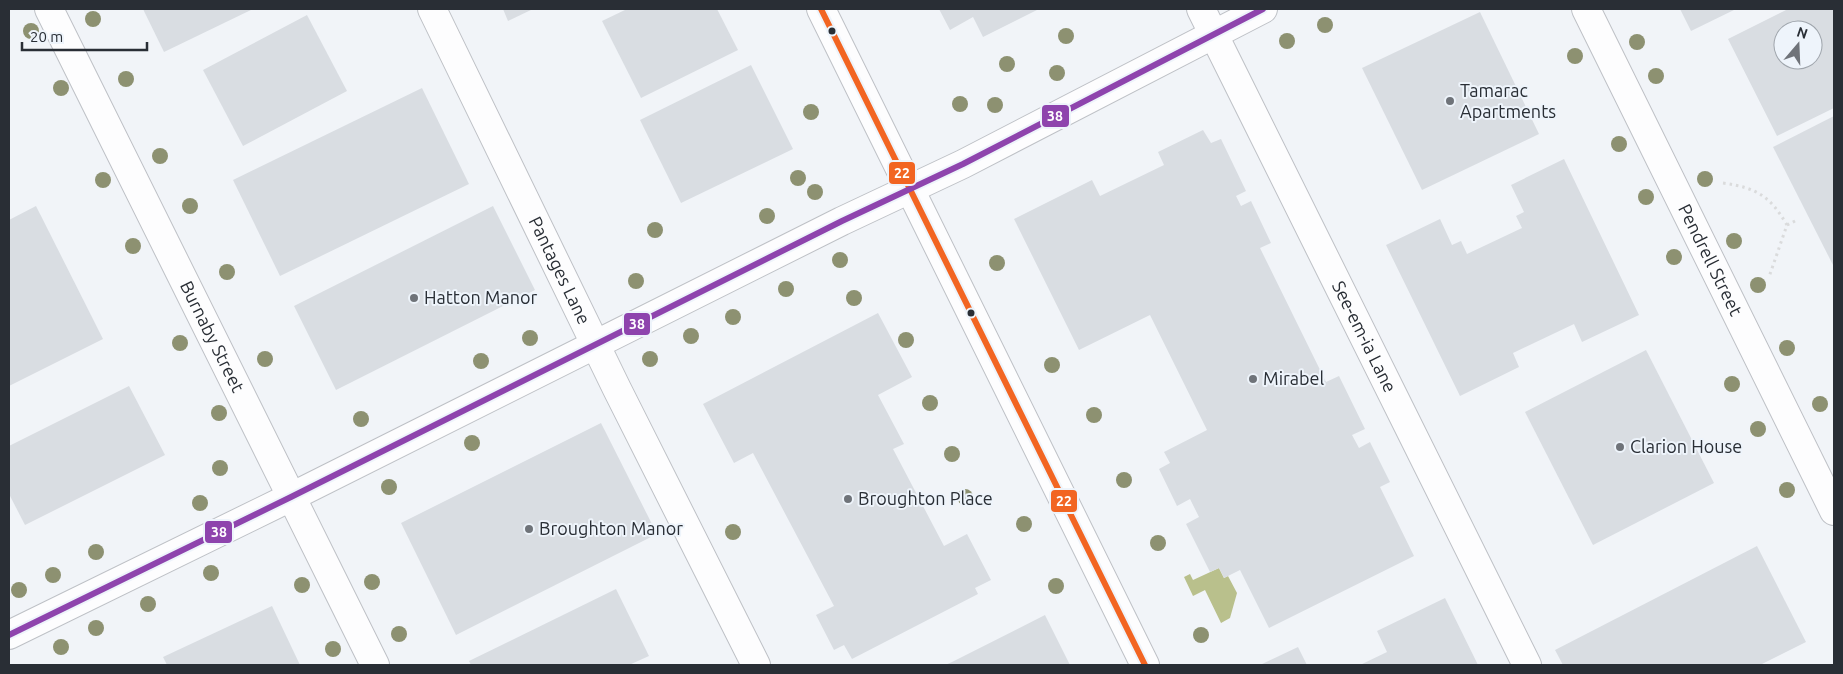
<svg xmlns="http://www.w3.org/2000/svg" width="1843" height="674" viewBox="0 0 1843 674" font-family="Ubuntu,sans-serif">
<style>
.water{fill:#b9c08c}
.building{fill:#d9dde2;fill-rule:evenodd}
.lines{fill:none;stroke-linecap:round;stroke-linejoin:round}
.minor-casing{stroke:#bec1c6;stroke-width:30}
.major-casing{stroke:#bec1c6;stroke-width:30}
.path{stroke:#dadbdc;stroke-width:3;stroke-dasharray:2.5 4;stroke-linecap:butt}
.minor{stroke:#fdfdfe;stroke-width:28}
.major{stroke:#fdfdfe;stroke-width:28}
.bus-1-casing{stroke:#eef4fb;stroke-width:10}
.bus-2-casing{stroke:#eef4fb;stroke-width:10}
.bus-1{stroke:#f26522;stroke-width:6}
.bus-2{stroke:#8e44ad;stroke-width:6}
.tree{fill:#8d9171}
.bus-dot{fill:#292e35;stroke:#eef4fb;stroke-width:2}
.poi-dot{fill:#6f7379;stroke:#eef4fb;stroke-width:2}
.labels{text-anchor:middle;stroke-width:4;stroke-linejoin:round;paint-order:stroke}
.poi-label{font-size:18px;fill:#292e35;stroke:#eef4fb;text-anchor:start}
.street-label{font-size:18px;fill:#292e35;stroke:#eef4fb}
.line-badge{stroke:#eef4fb;stroke-width:2}
.badge-label{font-size:14px;text-anchor:middle;font-weight:bold;fill:#fff}
</style>
<rect width="100%" height="100%" fill="#f1f4f8"/>
<path class="water" d="M1219 568 1224 578 1228 576 1237 593 1230 618 1221 623 1205 590 1193 596 1184 577 1190 574 1193 580Z"/>
<g class="building">
<path d="M143 9H253L164 52Z"/>
<path d="M503 9H533L508 21Z"/>
<path d="M627 9H717L738 50 641 98 602 21Z"/>
<path d="M939 9H1039L983 37 973 17 950 30Z"/>
<path d="M1680 9H1736L1691 31Z"/>
<path d="M1788 9H1834V108L1777 136 1728 39ZM1783 30H1813V60H1783Z"/>
<path d="M1480 12 1539 134 1422 190 1362 68Z"/>
<path d="M307 15 347 91 243 146 203 70Z"/>
<path d="M751 65 793 149 681 203 640 120Z"/>
<path d="M422 88 469 184 280 276 233 180Z"/>
<path d="M1834 116V267L1773 147Z"/>
<path d="M1203 130 1211 143 1221 139 1246 191 1236 196 1241 206 1251 201 1271 243 1260 248 1326 382 1339 376 1365 429 1352 435 1359 448 1370 442 1390 482 1380 487 1414 556 1269 628 1240 570 1224 578 1219 568 1210 572 1186 524 1199 517 1190 499 1177 506 1159 469 1170 463 1164 452 1207 430 1150 315 1079 350 1014 219 1092 180 1100 196 1164 165 1158 152Z"/>
<path d="M1564 159 1639 315 1582 342 1574 324 1513 353 1519 367 1460 396 1386 245 1440 219 1452 245 1461 241 1467 254 1522 228 1516 216 1524 212 1511 185Z"/>
<path d="M36 206 103 339 9 386V220Z"/>
<path d="M493 206 535 290 336 390 294 306Z"/>
<path d="M878 313 912 377 878 395 904 444 893 449 944 546 967 534 991 580 975 588 978 594 852 659 844 645 834 650 816 615 834 606 753 453 734 463 703 404Z"/>
<path d="M1646 350 1714 483 1593 545 1525 412Z"/>
<path d="M129 386 165 455 25 525 9 494V446Z"/>
<path d="M601 423 657 534 456 635 401 523Z"/>
<path d="M1757 546 1806 642 1760 665H1563L1555 650Z"/>
<path d="M616 589 649 656 629 665H471L469 661Z"/>
<path d="M1445 598 1478 665H1360L1387 652 1377 631Z"/>
<path d="M272 606 300 665H167L163 657Z"/>
<path d="M1045 615 1070 665H945L952 662Z"/>
<path d="M1298 647 1307 665H1260Z"/>
</g>
<g class="lines">
<defs>
<g id="minor">
<path id="s1" d="M49 9 375 665"/>
<path id="s2" d="M432 9 617 389 756 665"/>
<path id="s3" d="M1201 9 1527 665"/>
<path id="s4" d="M1586 9 1834 511"/>
<path d="M9 635 291 497 842 221 963 164 1263 9"/>
</g>
<path id="major" d="M821 9 1145 665"/>
</defs>
<use href="#minor" class="minor-casing"/>
<use href="#major" class="major-casing"/>
<g class="path">
<path d="M1723 183C1757 188 1770 196 1787 225L1769 277"/>
<path d="M1787 225 1797 220"/>
</g>
<use href="#minor" class="minor"/>
<use href="#major" class="major"/>
<defs>
<path id="bus-1" d="M821 9 1145 665"/>
<path id="bus-2" d="M9 635 291 497 842 221 963 164 1263 9"/>
</defs>
<use href="#bus-1" class="bus-1-casing"/>
<use href="#bus-2" class="bus-2-casing"/>
<use href="#bus-1" class="bus-1"/>
<use href="#bus-2" class="bus-2"/>
</g>
<g class="tree">
<circle cx="93" cy="19" r="8"/>
<circle cx="1325" cy="25" r="8"/>
<circle cx="31" cy="31" r="8"/>
<circle cx="1066" cy="36" r="8"/>
<circle cx="1287" cy="41" r="8"/>
<circle cx="1637" cy="42" r="8"/>
<circle cx="1575" cy="56" r="8"/>
<circle cx="1007" cy="64" r="8"/>
<circle cx="1057" cy="73" r="8"/>
<circle cx="1656" cy="76" r="8"/>
<circle cx="126" cy="79" r="8"/>
<circle cx="61" cy="88" r="8"/>
<circle cx="960" cy="104" r="8"/>
<circle cx="995" cy="105" r="8"/>
<circle cx="811" cy="112" r="8"/>
<circle cx="1619" cy="144" r="8"/>
<circle cx="160" cy="156" r="8"/>
<circle cx="798" cy="178" r="8"/>
<circle cx="1705" cy="179" r="8"/>
<circle cx="103" cy="180" r="8"/>
<circle cx="815" cy="192" r="8"/>
<circle cx="1646" cy="197" r="8"/>
<circle cx="190" cy="206" r="8"/>
<circle cx="767" cy="216" r="8"/>
<circle cx="655" cy="230" r="8"/>
<circle cx="1734" cy="241" r="8"/>
<circle cx="133" cy="246" r="8"/>
<circle cx="1674" cy="257" r="8"/>
<circle cx="840" cy="260" r="8"/>
<circle cx="997" cy="263" r="8"/>
<circle cx="227" cy="272" r="8"/>
<circle cx="636" cy="281" r="8"/>
<circle cx="1758" cy="285" r="8"/>
<circle cx="786" cy="289" r="8"/>
<circle cx="854" cy="298" r="8"/>
<circle cx="733" cy="317" r="8"/>
<circle cx="691" cy="336" r="8"/>
<circle cx="530" cy="338" r="8"/>
<circle cx="906" cy="340" r="8"/>
<circle cx="180" cy="343" r="8"/>
<circle cx="1787" cy="348" r="8"/>
<circle cx="265" cy="359" r="8"/>
<circle cx="650" cy="359" r="8"/>
<circle cx="481" cy="361" r="8"/>
<circle cx="1052" cy="365" r="8"/>
<circle cx="1732" cy="384" r="8"/>
<circle cx="930" cy="403" r="8"/>
<circle cx="1820" cy="404" r="8"/>
<circle cx="219" cy="413" r="8"/>
<circle cx="1094" cy="415" r="8"/>
<circle cx="361" cy="419" r="8"/>
<circle cx="1758" cy="429" r="8"/>
<circle cx="472" cy="443" r="8"/>
<circle cx="952" cy="454" r="8"/>
<circle cx="220" cy="468" r="8"/>
<circle cx="1124" cy="480" r="8"/>
<circle cx="389" cy="487" r="8"/>
<circle cx="1787" cy="490" r="8"/>
<circle cx="965" cy="497" r="8"/>
<circle cx="200" cy="503" r="8"/>
<circle cx="1024" cy="524" r="8"/>
<circle cx="733" cy="532" r="8"/>
<circle cx="1158" cy="543" r="8"/>
<circle cx="96" cy="552" r="8"/>
<circle cx="211" cy="573" r="8"/>
<circle cx="53" cy="575" r="8"/>
<circle cx="372" cy="582" r="8"/>
<circle cx="302" cy="585" r="8"/>
<circle cx="1056" cy="586" r="8"/>
<circle cx="19" cy="590" r="8"/>
<circle cx="148" cy="604" r="8"/>
<circle cx="96" cy="628" r="8"/>
<circle cx="399" cy="634" r="8"/>
<circle cx="1201" cy="635" r="8"/>
<circle cx="61" cy="647" r="8"/>
<circle cx="333" cy="649" r="8"/>
</g>
<g class="bus-dot">
<circle cx="832" cy="31" r="4.5"/>
<circle cx="971" cy="313" r="4.5"/>
</g>
<g class="poi-dot">
<circle cx="1450" cy="101" r="5"/>
<circle cx="414" cy="298" r="5"/>
<circle cx="1253" cy="379" r="5"/>
<circle cx="1620" cy="447" r="5"/>
<circle cx="848" cy="499" r="5"/>
<circle cx="529" cy="529" r="5"/>
</g>
<g class="labels">
<g class="poi-label">
<text x="1460" y="97">Tamarac<tspan x="1460" dy="21">Apartments</tspan></text>
<text x="424" y="304">Hatton Manor</text>
<text x="1263" y="385">Mirabel</text>
<text x="1630" y="453">Clarion House</text>
<text x="858" y="505">Broughton Place</text>
<text x="539" y="535">Broughton Manor</text>
</g>
<g class="street-label">
<text dy="6" stroke="none"><textPath href="#s4" startOffset="280">Pendrell Street</textPath></text>
<text dy="6" stroke="none"><textPath href="#s2" startOffset="291">Pantages Lane</textPath></text>
<text dy="6" stroke="none"><textPath href="#s1" startOffset="366">Burnaby Street</textPath></text>
<text dy="6" stroke="none"><textPath href="#s3" startOffset="366">See-em-ia Lane</textPath></text>
</g>
</g>
<g class="line-badge">
<rect x="1041" y="104" width="29" height="24" rx="5" fill="#8e44ad"/>
<rect x="888" y="161" width="28" height="24" rx="5" fill="#f26522"/>
<rect x="623" y="312" width="28" height="24" rx="5" fill="#8e44ad"/>
<rect x="1050" y="489" width="28" height="24" rx="5" fill="#f26522"/>
<rect x="204" y="520" width="29" height="24" rx="5" fill="#8e44ad"/>
</g>
<g class="badge-label">
<text x="1055" y="121">38</text>
<text x="902" y="178">22</text>
<text x="637" y="329">38</text>
<text x="1064" y="506">22</text>
<text x="219" y="537">38</text>
</g>
<rect width="1843" height="674" fill="none" stroke="#292e35" stroke-width="20"/>
<g transform="translate(1798 45) rotate(19)"><circle r="24" fill="#eef4fb" stroke="#9fa5ac"/>
<path d="M0-4L9 19L0 12L-9 19Z" fill="#6f7379"/>
<text y="-8" font-size="14" font-weight="bold" text-anchor="middle" fill="#292e35">N</text>
</g>
<path d="M22 42v8h125v-8" fill="none" stroke="#292e35" stroke-width="2.5"/>
<text x="30" y="42" font-size="15" fill="#292e35" stroke="#eef4fb" stroke-width="4" paint-order="stroke">20 m</text>
</svg>
